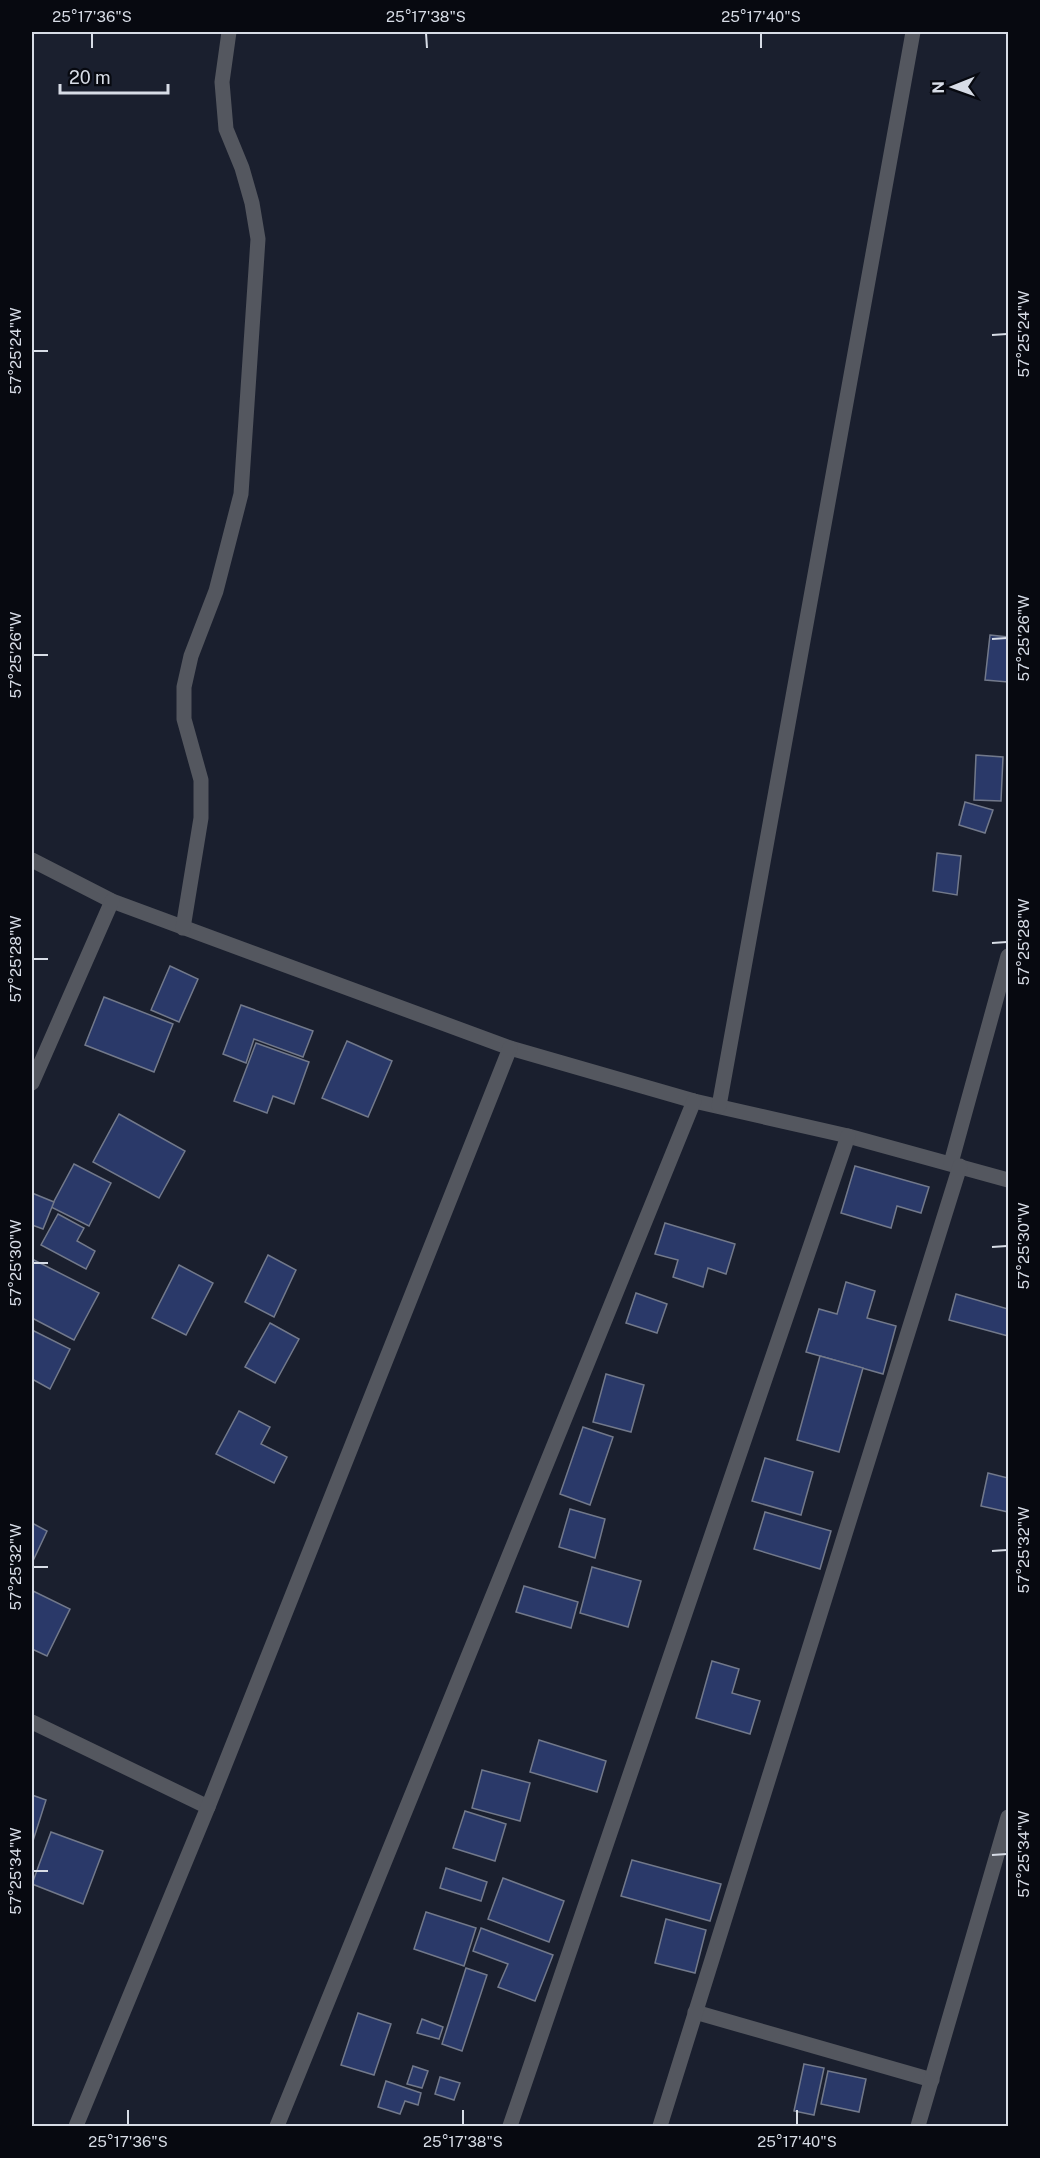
<svg xmlns="http://www.w3.org/2000/svg" width="1040" height="2158" viewBox="0 0 1040 2158" font-family="'Public Sans',sans-serif">
<style>
.building{fill:#2a3969;stroke:#72798b;stroke-width:1.5}
.lines{fill:none;stroke-linecap:round;stroke-linejoin:round}
.minor{stroke:#54575f;stroke-width:15}
.ticks{fill:none;stroke:#d7dce6;stroke-width:2}
.neatline{fill:none;stroke:#d7dce6;stroke-width:2}
.ticks-label{font-size:15px;text-anchor:middle;fill:#d7dce6}
</style>
<rect width="100%" height="100%" fill="#1a1f2e"/>
<g class="building">
<path d="M990 635 1008 637V682L985 680Z"/>
<path d="M976 755 1003 757 1001 801 974 800Z"/>
<path d="M965 802 993 810 985 833 959 825Z"/>
<path d="M937 853 961 856 957 895 933 891Z"/>
<path d="M170 966 198 979 179 1022 151 1010Z"/>
<path d="M104 997 173 1024 154 1072 85 1045Z"/>
<path d="M241 1005 313 1031 303 1057 254 1039 246 1063 223 1054Z"/>
<path d="M347 1041 392 1061 368 1117 322 1098Z"/>
<path d="M256 1043 309 1062 294 1104 273 1096 267 1113 234 1101Z"/>
<path d="M119 1114 185 1151 159 1198 93 1162Z"/>
<path d="M74 1164 111 1183 89 1226 51 1207Z"/>
<path d="M855 1166 929 1187 921 1213 897 1206 891 1228 841 1213Z"/>
<path d="M32 1193 54 1202 43 1229 32 1225Z"/>
<path d="M58 1214 84 1228 77 1241 95 1251 86 1269 41 1245Z"/>
<path d="M665 1223 735 1244 726 1274 708 1268 703 1287 673 1277 678 1260 655 1254Z"/>
<path d="M268 1255 296 1270 274 1317 245 1302Z"/>
<path d="M32 1259 99 1293 74 1340 32 1318Z"/>
<path d="M179 1265 213 1283 186 1335 152 1318Z"/>
<path d="M846 1282 875 1291 867 1318 896 1326 883 1374 806 1352 819 1309 837 1314Z"/>
<path d="M636 1293 667 1304 657 1333 626 1323Z"/>
<path d="M956 1294 1008 1309V1336L949 1320Z"/>
<path d="M270 1323 299 1339 275 1383 245 1367Z"/>
<path d="M32 1330 70 1349 50 1389 32 1379Z"/>
<path d="M820 1356 863 1368 839 1452 797 1440Z"/>
<path d="M606 1374 644 1385 631 1432 593 1422Z"/>
<path d="M239 1411 270 1427 261 1444 287 1457 274 1483 216 1454Z"/>
<path d="M583 1427 613 1437 590 1505 560 1494Z"/>
<path d="M765 1458 813 1472 801 1515 752 1501Z"/>
<path d="M988 1473 1008 1478V1512L981 1506Z"/>
<path d="M570 1509 605 1519 595 1558 559 1547Z"/>
<path d="M765 1512 831 1531 820 1569 754 1549Z"/>
<path d="M32 1523 47 1531 32 1563Z"/>
<path d="M592 1567 641 1581 628 1627 580 1613Z"/>
<path d="M524 1586 578 1602 571 1628 516 1612Z"/>
<path d="M33 1591 70 1609 47 1656 32 1649V1595Z"/>
<path d="M712 1661 739 1669 732 1693 760 1701 750 1734 696 1718Z"/>
<path d="M539 1740 606 1761 597 1792 530 1772Z"/>
<path d="M482 1770 530 1783 520 1821 472 1808Z"/>
<path d="M32 1795 46 1800 32 1844Z"/>
<path d="M465 1811 506 1824 495 1861 453 1848Z"/>
<path d="M51 1832 103 1851 83 1904 32 1884Z"/>
<path d="M632 1860 721 1884 710 1921 621 1896Z"/>
<path d="M446 1868 487 1882 481 1901 440 1888Z"/>
<path d="M503 1878 564 1901 549 1942 488 1919Z"/>
<path d="M426 1912 476 1928 464 1966 414 1949Z"/>
<path d="M666 1919 706 1930 695 1973 655 1963Z"/>
<path d="M481 1928 553 1955 535 2001 498 1987 508 1964 473 1951Z"/>
<path d="M466 1968 487 1975 462 2051 442 2044Z"/>
<path d="M358 2013 391 2024 374 2075 341 2065Z"/>
<path d="M422 2019 443 2027 439 2039 417 2033Z"/>
<path d="M804 2064 824 2068 814 2115 794 2111Z"/>
<path d="M413 2066 428 2071 422 2088 407 2084Z"/>
<path d="M828 2071 866 2079 859 2112 821 2104Z"/>
<path d="M440 2077 460 2083 454 2100 435 2094Z"/>
<path d="M386 2081 421 2093 418 2105 405 2101 400 2114 378 2107Z"/>
</g>
<g class="lines">
<g class="minor">
<path d="M32 860 112 901 510 1048 694 1101 848 1136 1008 1180"/>
<path d="M183 928 201 818V780L184 719V687L191 656 216 591 241 494 258 239 252 203 242 168 226 129 222 82 229 32"/>
<path d="M32 1083 112 901"/>
<path d="M719 1106 913 32"/>
<path d="M951 1163 1008 956"/>
<path d="M32 1722 208 1807"/>
<path d="M695 2012 932 2080"/>
<path d="M76 2126 208 1807 510 1048"/>
<path d="M277 2126 694 1101"/>
<path d="M510 2126 848 1136"/>
<path d="M660 2126 960 1166"/>
<path d="M918 2126 1008 1817"/>
</g>
</g>
<path class="ticks" d="M92 33V48M426 33 427 48M761 33V48M992 335 1007 334M33 351H48M992 639 1007 638M33 655H48M992 943 1007 942M33 959H48M992 1247 1007 1246M33 1263H48M992 1551 1007 1550M33 1567H48M992 1855 1007 1854M33 1871H48M128 2110V2125M463 2110V2125M797 2110V2125"/>
<rect width="1040" height="2158" fill="none" stroke="#070910" stroke-width="66"/>
<g transform="translate(953 87) rotate(269)" stroke="#070910" stroke-width="4.5" paint-order="stroke">
<path d="M0-4.5L10 22L0 15L-10 22Z" fill="#d7dce6"/>
<text y="-9" font-size="16" font-weight="bold" text-anchor="middle" fill="#d7dce6">N</text>
</g>
<path d="M60 84v9h108v-9" fill="none" stroke="#d7dce6" stroke-width="3"/>
<text x="69" y="84" font-size="18" fill="#d7dce6" stroke="#070910" stroke-width="4.5" paint-order="stroke">20 m</text>
<rect x="33" y="33" width="974" height="2092" class="neatline"/>
<g class="ticks-label">
<text x="92" y="22">25°17'36"S</text>
<text x="426" y="22">25°17'38"S</text>
<text x="761" y="22">25°17'40"S</text>
<text transform="translate(1024 334) rotate(-90)" y="5">57°25'24"W</text>
<text transform="translate(16 351) rotate(-90)" y="5">57°25'24"W</text>
<text transform="translate(1024 638) rotate(-90)" y="5">57°25'26"W</text>
<text transform="translate(16 655) rotate(-90)" y="5">57°25'26"W</text>
<text transform="translate(1024 942) rotate(-90)" y="5">57°25'28"W</text>
<text transform="translate(16 959) rotate(-90)" y="5">57°25'28"W</text>
<text transform="translate(1024 1246) rotate(-90)" y="5">57°25'30"W</text>
<text transform="translate(16 1263) rotate(-90)" y="5">57°25'30"W</text>
<text transform="translate(1024 1550) rotate(-90)" y="5">57°25'32"W</text>
<text transform="translate(16 1567) rotate(-90)" y="5">57°25'32"W</text>
<text transform="translate(1024 1854) rotate(-90)" y="5">57°25'34"W</text>
<text transform="translate(16 1871) rotate(-90)" y="5">57°25'34"W</text>
<text x="128" y="2147">25°17'36"S</text>
<text x="463" y="2147">25°17'38"S</text>
<text x="797" y="2147">25°17'40"S</text>
</g>
</svg>
